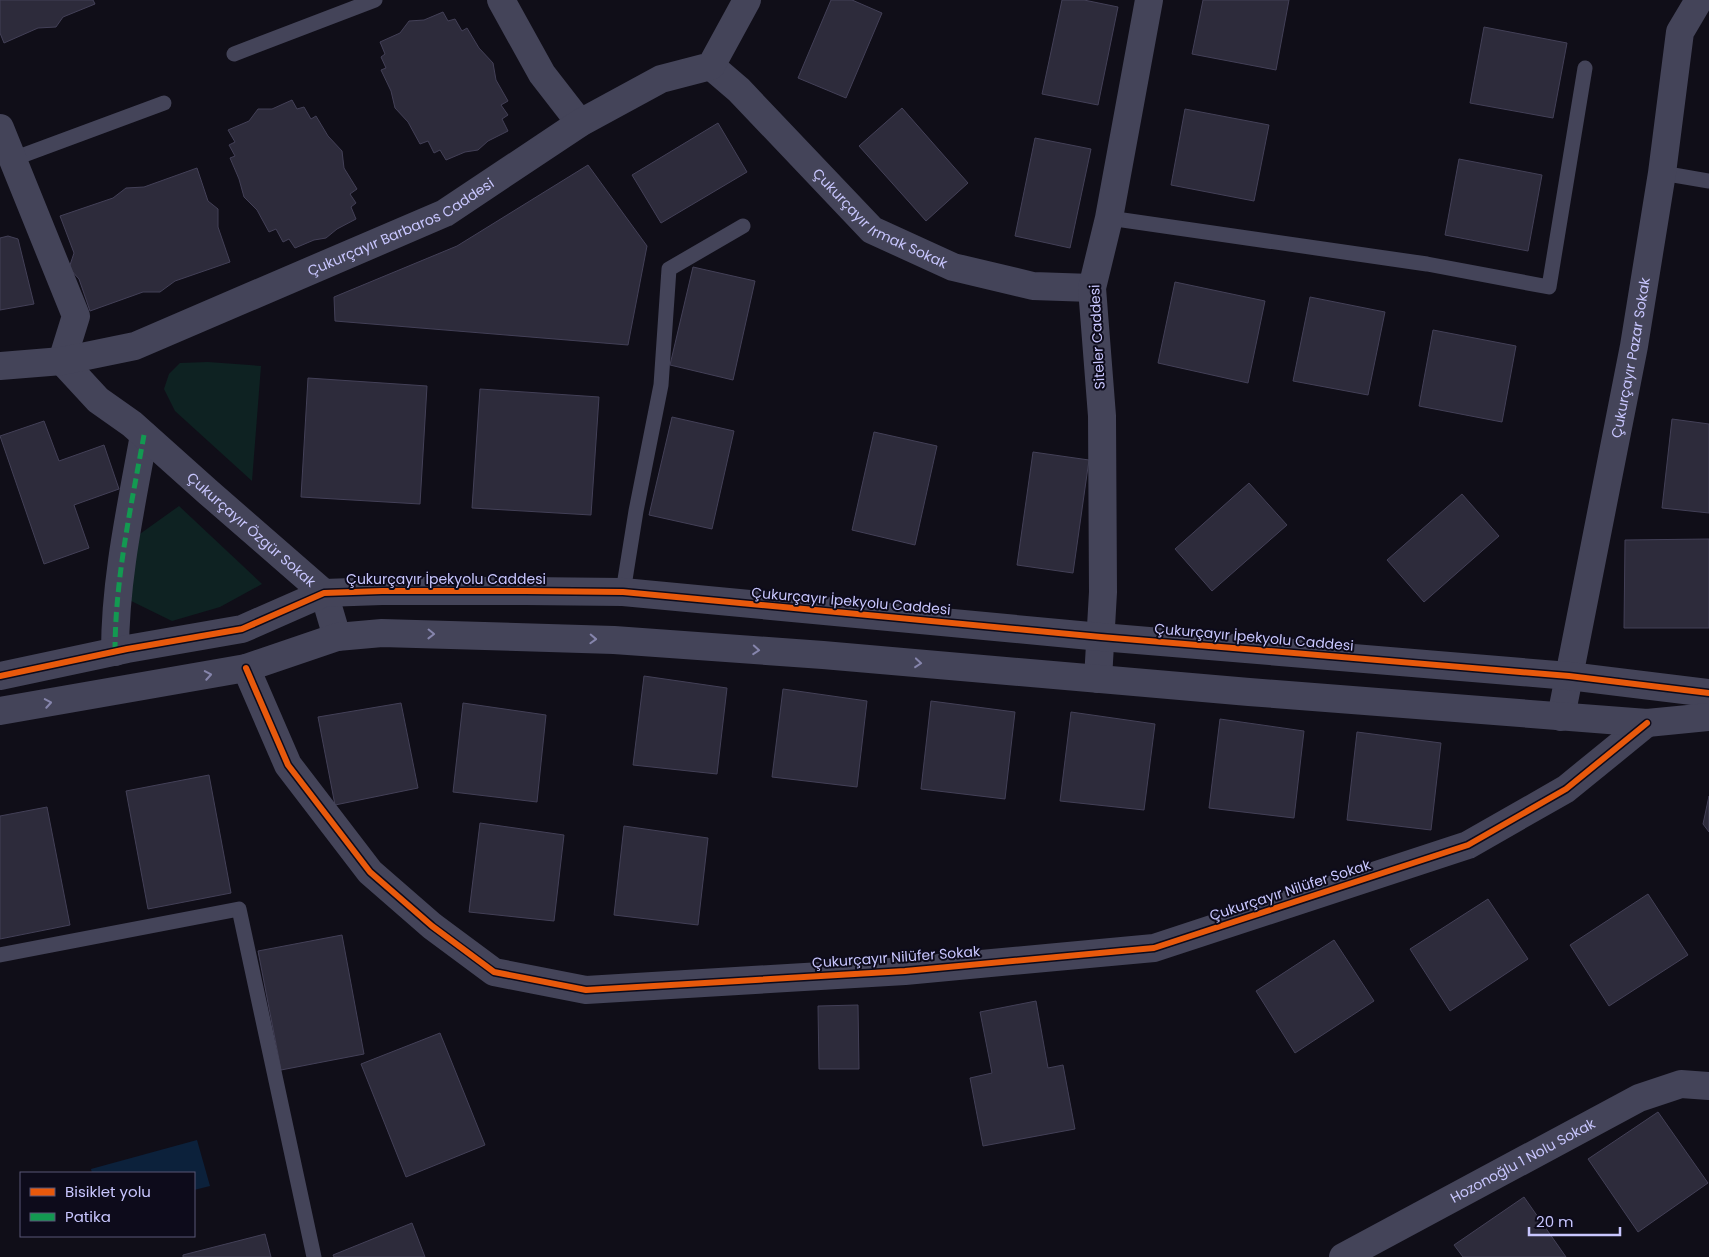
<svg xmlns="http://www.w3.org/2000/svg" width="1709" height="1257" viewBox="0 0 1709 1257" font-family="Poppins,sans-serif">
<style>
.green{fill:#0e2222}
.water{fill:#0c213b}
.building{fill:#2d2b3b;stroke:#434057}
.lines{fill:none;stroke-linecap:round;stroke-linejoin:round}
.service{stroke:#444459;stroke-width:15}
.minor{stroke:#444459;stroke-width:28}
.tertiary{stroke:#444459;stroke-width:28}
.quiet{stroke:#139951;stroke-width:5;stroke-dasharray:10 5;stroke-linecap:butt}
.cycleway-casing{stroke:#0d0b1b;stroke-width:9}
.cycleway{stroke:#e8590c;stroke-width:6}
.oneway{stroke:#8685ac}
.labels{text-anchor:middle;stroke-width:4;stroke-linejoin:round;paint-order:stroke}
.street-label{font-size:14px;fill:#c8c6fe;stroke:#0d0b1b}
</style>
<rect width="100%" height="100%" fill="#100e18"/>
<g class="green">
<path d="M208 362 261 366 252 481 175 411 164 389 169 374 180 363Z"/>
<path d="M179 506 262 584 220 607 172 621 125 598 137 536Z"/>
</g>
<path class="water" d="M197 1140 210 1186 194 1190V1173H92L91 1169Z"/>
<g class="building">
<path d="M0 0H93L95 4 63 17 56 27 38 28 4 43 0 33Z"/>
<path d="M831 0H852L882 13 846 98 798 78Z"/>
<path d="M1062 0H1084L1118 7 1098 105 1042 94Z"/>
<path d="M1203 0H1289L1276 70 1192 54Z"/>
<path d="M443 12 448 21 455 19 462 31 467 28 479 48 493 63 496 80 508 101 501 105 508 115 502 119 508 131 488 141 478 150 465 152 446 160 440 150 434 153 428 141 420 144 408 122 395 108 391 91 381 70 386 68 381 57 385 54 380 42 400 33 409 21 424 20Z"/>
<path d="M1484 27 1567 43 1553 118 1470 103Z"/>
<path d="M292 100 297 109 304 107 311 119 316 116 328 136 342 151 344 168 357 189 350 194 356 203 351 207 356 219 337 229 326 238 314 240 295 248 289 239 283 242 276 229 269 232 257 210 244 197 239 179 230 158 235 156 229 145 235 142 228 130 249 121 258 109H272Z"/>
<path d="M902 108 968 183 926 221 859 146Z"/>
<path d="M1185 109 1269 125 1254 201 1171 185Z"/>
<path d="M718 123 747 172 661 223 632 175Z"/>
<path d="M1035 138 1091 149 1070 248 1015 236Z"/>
<path d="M1459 159 1542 175 1528 251 1445 235Z"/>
<path d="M588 165 647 246 628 345 335 321 334 297 457 246Z"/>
<path d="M197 168 208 201 218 209V227L230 262 175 281 160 292H143L90 311 79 279 69 268 74 253 60 216 113 198 126 188 144 187Z"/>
<path d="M8 236 18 239 34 304 0 310V238Z"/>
<path d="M693 267 755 281 733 380 670 365Z"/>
<path d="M1175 282 1265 301 1248 383 1158 363Z"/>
<path d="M1310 297 1385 312 1368 395 1293 381Z"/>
<path d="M1433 330 1516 346 1502 422 1419 406Z"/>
<path d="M308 378 427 386 420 504 301 497Z"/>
<path d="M480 389 599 397 591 515 472 508Z"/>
<path d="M672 417 734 431 712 529 649 515Z"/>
<path d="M1672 419 1709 424V513L1662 508Z"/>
<path d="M44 421 59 461 104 445 119 489 74 505 89 548 44 564 0 436Z"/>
<path d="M874 432 937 446 915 545 852 530Z"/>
<path d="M1033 452 1089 460 1073 573 1017 565Z"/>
<path d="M1249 483 1287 525 1212 591 1175 549Z"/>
<path d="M1462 494 1499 536 1424 602 1387 560Z"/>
<path d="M1709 539V628H1624L1625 540Z"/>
<path d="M644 676 727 688 717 774 633 765Z"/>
<path d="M783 689 867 701 857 787 772 777Z"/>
<path d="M931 701 1015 712 1005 799 921 789Z"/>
<path d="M401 703 418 788 335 805 318 717Z"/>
<path d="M463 703 546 715 537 802 453 792Z"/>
<path d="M1071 712 1155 724 1144 810 1060 801Z"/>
<path d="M1220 719 1304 731 1294 818 1209 808Z"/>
<path d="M1357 732 1441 743 1431 830 1347 820Z"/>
<path d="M209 775 231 893 148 909 126 791Z"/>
<path d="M1709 796V832L1703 824Z"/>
<path d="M47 807 70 925 0 939V816Z"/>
<path d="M480 823 564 835 554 921 469 912Z"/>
<path d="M624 826 708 838 698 925 614 915Z"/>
<path d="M1648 894 1688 955 1609 1006 1570 945Z"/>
<path d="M1488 899 1528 959 1450 1011 1410 949Z"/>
<path d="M342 935 364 1054 281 1070 258 951Z"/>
<path d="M1334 940 1374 1001 1295 1053 1256 991Z"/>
<path d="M1036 1001 1048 1068 1063 1065 1075 1129 983 1146 970 1078 992 1073 980 1012Z"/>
<path d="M858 1005 859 1069H819L818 1006Z"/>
<path d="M440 1033 485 1145 406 1177 361 1064Z"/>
<path d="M1658 1112 1708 1183 1638 1232 1588 1159Z"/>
<path d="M1524 1197 1566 1257H1463L1454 1245Z"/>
<path d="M412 1223 425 1257H334L333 1255Z"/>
<path d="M265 1234 271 1257H183V1255Z"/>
</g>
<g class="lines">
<g class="service">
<path d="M234 54 375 0"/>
<path d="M13 159 164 103"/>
<path d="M1662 173 1709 181"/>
<path d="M1109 218 1427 264 1549 287 1585 68"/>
<path d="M623 592 636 511 661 385 669 269 743 226"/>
<path d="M0 955 239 909 314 1257"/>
</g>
<g class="minor">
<path d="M501 0 542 74 580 123"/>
<path id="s1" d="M711 66 739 90 872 230 953 267 1033 286 1092 288"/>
<path d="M0 128 76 316 62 361"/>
<path d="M115 652C115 579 131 507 144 435"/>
<path d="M246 668 288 765 370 872 432 926 494 972 586 990 905 971 1154 948 1468 845 1566 789 1647 723"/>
<path d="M1098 679 1103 592 1102 416 1092 288 1109 218 1149 0"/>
<path id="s2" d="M1561 717 1634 346 1662 173 1680 32 1699 0"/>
<path id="s3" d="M1343 1257 1639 1098 1681 1084 1709 1086"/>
</g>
<g class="tertiary">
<path id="s4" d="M62 361 98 400 132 424 208 492 324 593 337 637"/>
<path id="s5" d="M0 366 62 361 135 346 445 213 580 123 661 79 711 66 747 0"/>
<path d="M0 676 127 649 242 629 324 593 382 591H525L623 592 1101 637 1569 676 1709 693"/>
<path d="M0 711 246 668 337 637 382 633 614 640 823 655 1249 692 1647 723 1709 717"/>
</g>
<path class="quiet" d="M115 652C115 579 131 507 144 435"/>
<defs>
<g id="cycleway">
<path d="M246 668 288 765 370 872 432 926 494 972 586 990 905 971 1154 948 1468 845 1566 789 1647 723"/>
<path d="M0 676 127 649 242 629 324 593 382 591H525L623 592 1101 637 1569 676 1709 693"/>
</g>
</defs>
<use href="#cycleway" class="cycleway-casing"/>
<use href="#cycleway" class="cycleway"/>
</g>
<defs><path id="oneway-chevron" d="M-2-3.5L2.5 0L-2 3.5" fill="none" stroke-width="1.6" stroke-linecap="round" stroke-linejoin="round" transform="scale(1.25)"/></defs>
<g class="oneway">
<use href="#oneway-chevron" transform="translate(431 634) rotate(1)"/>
<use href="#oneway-chevron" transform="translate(593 639) rotate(2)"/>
<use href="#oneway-chevron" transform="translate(756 650) rotate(4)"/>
<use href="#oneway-chevron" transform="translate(918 663) rotate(5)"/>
<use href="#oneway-chevron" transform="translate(208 675) rotate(-10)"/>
<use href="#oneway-chevron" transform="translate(48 703) rotate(-10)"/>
</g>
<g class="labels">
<g class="street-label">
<text dy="5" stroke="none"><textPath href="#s1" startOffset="230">Çukurçayır Irmak Sokak</textPath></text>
<text dy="5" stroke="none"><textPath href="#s5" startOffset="428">Çukurçayır Barbaros Caddesi</textPath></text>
<text transform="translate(1097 337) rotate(-93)" y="5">Siteler Caddesi</text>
<text dy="5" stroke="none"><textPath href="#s2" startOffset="366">Çukurçayır Pazar Sokak</textPath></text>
<text dy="5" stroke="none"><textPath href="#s4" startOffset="254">Çukurçayır Özgür Sokak</textPath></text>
<text x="446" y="584">Çukurçayır İpekyolu Caddesi</text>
<text transform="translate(851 601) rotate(5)" y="5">Çukurçayır İpekyolu Caddesi</text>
<text transform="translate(1254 637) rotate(5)" y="5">Çukurçayır İpekyolu Caddesi</text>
<text transform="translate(1290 890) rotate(-18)" y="5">Çukurçayır Nilüfer Sokak</text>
<text transform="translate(896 957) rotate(-4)" y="5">Çukurçayır Nilüfer Sokak</text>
<text dy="5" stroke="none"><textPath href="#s3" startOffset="204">Hozonoğlu 1 Nolu Sokak</textPath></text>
</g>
</g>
<rect x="20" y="1172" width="175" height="65" fill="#0d0b1b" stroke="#585676"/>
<rect x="30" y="1188" width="25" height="8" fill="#e8590c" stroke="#585676"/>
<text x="65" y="1197" font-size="15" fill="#c8c6fe">Bisiklet yolu</text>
<rect x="30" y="1213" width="25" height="8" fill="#139951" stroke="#585676"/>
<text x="65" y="1222" font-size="15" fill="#c8c6fe">Patika</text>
<path d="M1529 1227v8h91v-8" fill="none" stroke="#c8c6fe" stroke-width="2.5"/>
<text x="1536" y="1227" font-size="15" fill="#c8c6fe" stroke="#0d0b1b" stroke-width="4" paint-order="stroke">20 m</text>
</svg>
